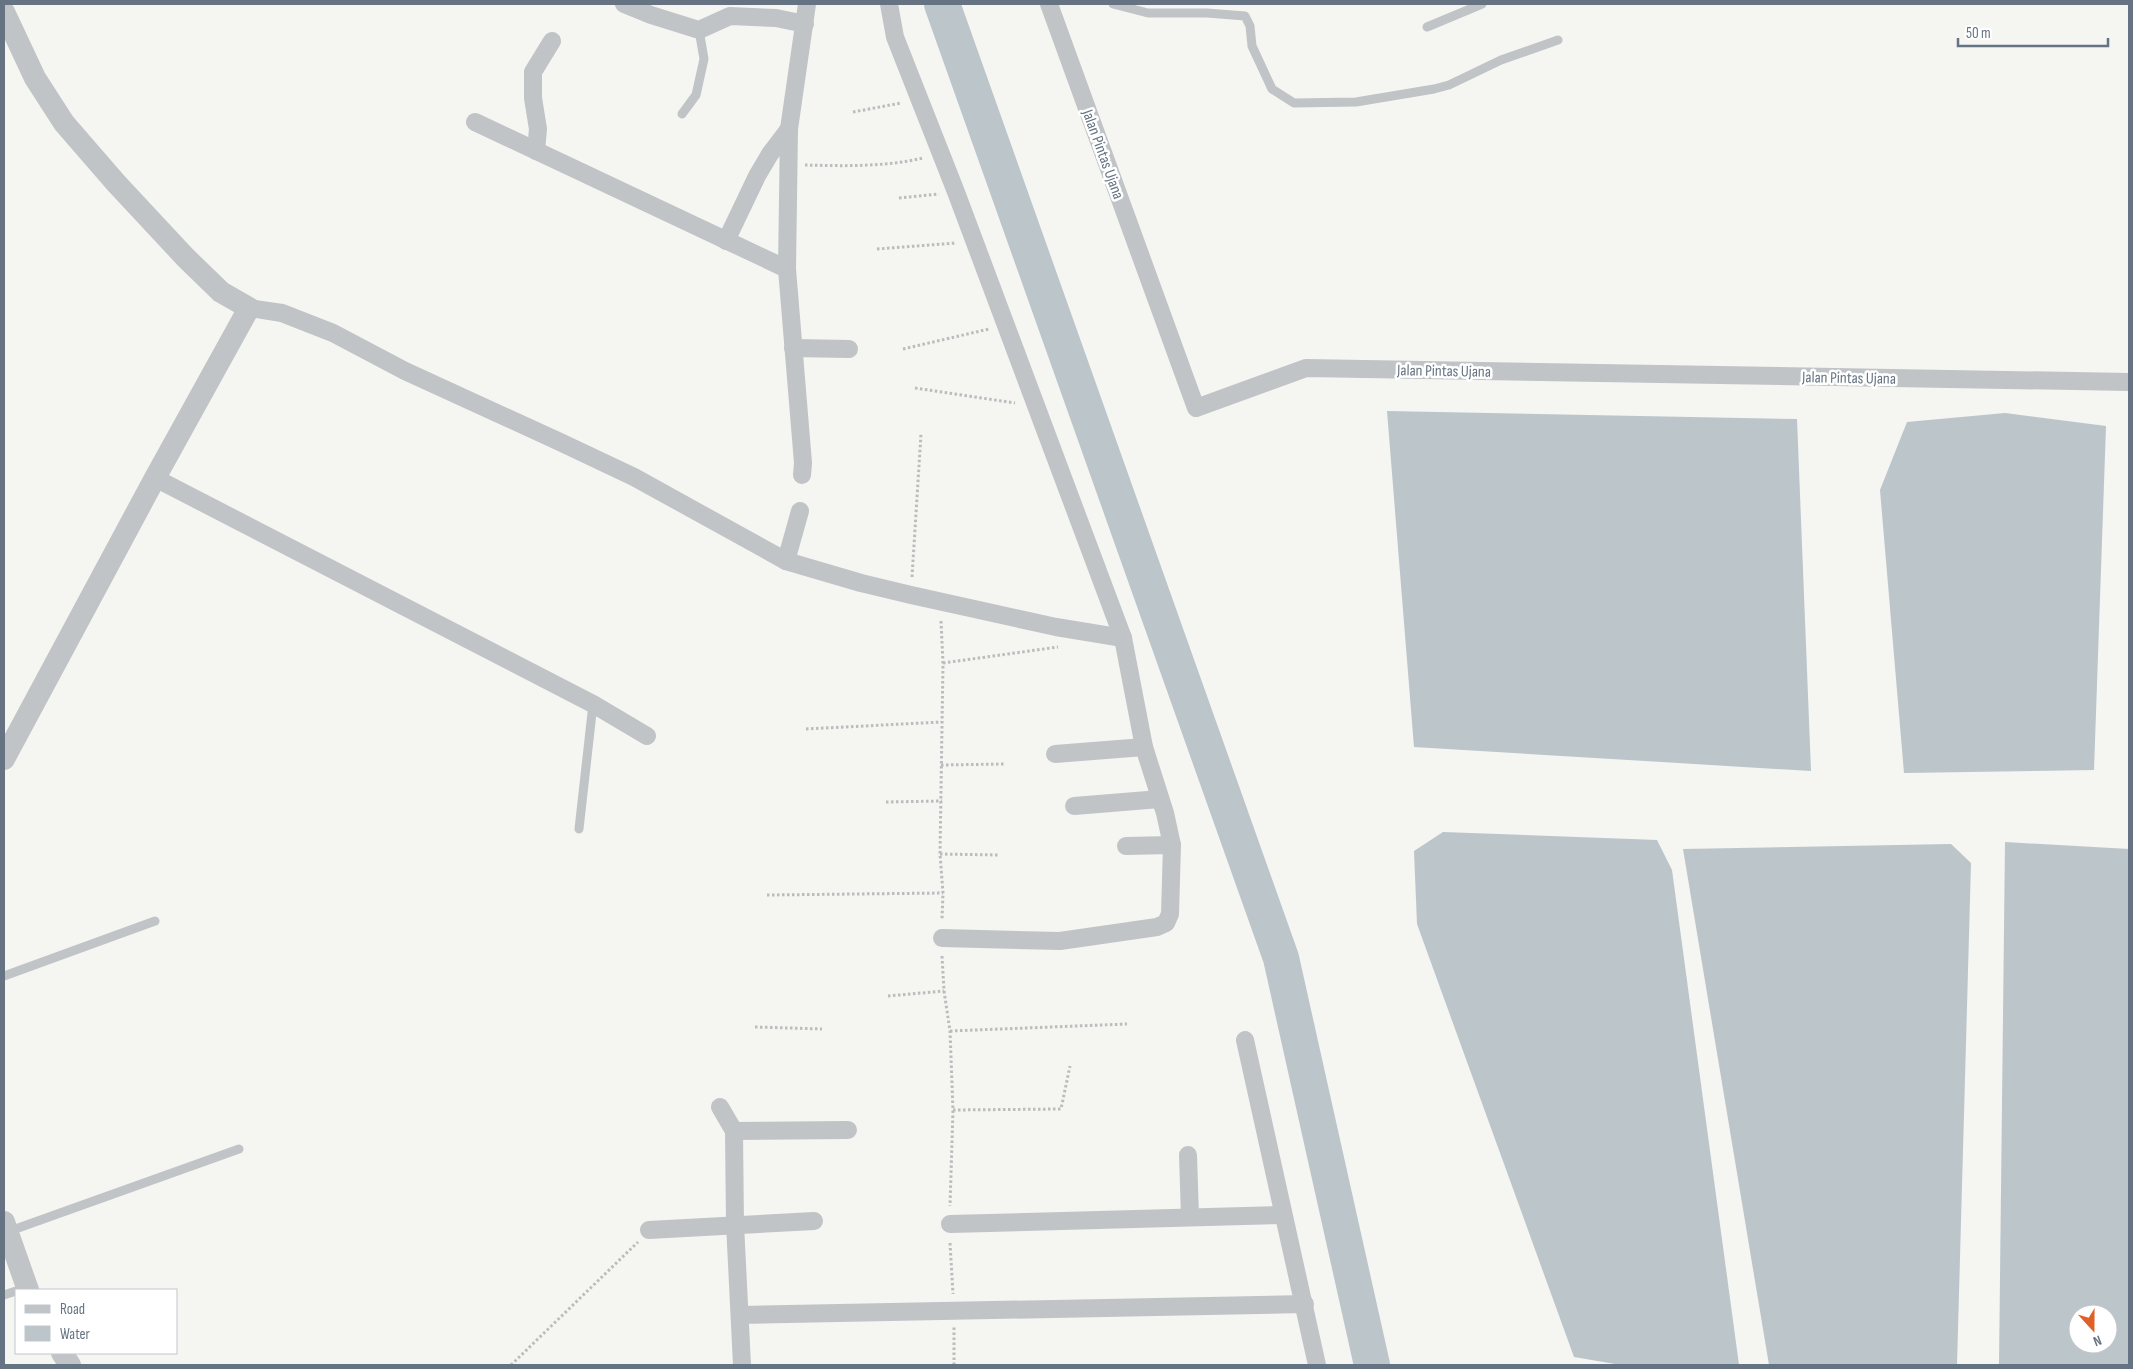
<svg xmlns="http://www.w3.org/2000/svg" width="2133" height="1369" viewBox="0 0 2133 1369" font-family="'Sofia Sans Condensed',sans-serif">
<style>
.water{fill:#bbc5ca;fill-rule:evenodd}
.lines{fill:none;stroke-linecap:round;stroke-linejoin:round}
.river{stroke:#bbc5ca;stroke-width:36}
.path{stroke:#babcbe;stroke-width:3;stroke-dasharray:2.5 2.5;stroke-linecap:butt}
.service{stroke:#c0c4c7;stroke-width:9}
.minor{stroke:#c0c4c7;stroke-width:18}
.tertiary{stroke:#c0c4c7;stroke-width:22}
.labels{text-anchor:middle;stroke-width:5;stroke-linejoin:round;paint-order:stroke}
.street-label{font-size:16px;fill:#657382;stroke:#fff}
</style>
<rect width="100%" height="100%" fill="#f5f5f2"/>
<g class="water">
<path d="M1387 411 1797 419 1811 771 1414 747Z"/>
<path d="M2005 413 2106 426 2094 770 1904 773 1880 490 1907 422Z"/>
<path d="M1443 832 1657 840 1672 870 1739 1365H1621L1574 1357 1417 924 1414 851Z"/>
<path d="M2005 842 2129 849V1365H1999ZM2078 1314H2108V1344H2078Z"/>
<path d="M1951 844 1971 863 1957 1365H1769L1683 849Z"/>
</g>
<g class="lines">
<path class="river" d="M942 4 1281 958 1372 1365"/>
<g class="path">
<path d="M853 112 901 103"/>
<path d="M805 165C844 166 885 167 923 158"/>
<path d="M899 198 939 194"/>
<path d="M877 249 956 243"/>
<path d="M903 349 989 329"/>
<path d="M915 388 1015 403"/>
<path d="M912 577 921 434"/>
<path d="M941 621 943 663 940 854 943 893 942 919"/>
<path d="M943 663 1058 647"/>
<path d="M806 729 941 722"/>
<path d="M941 765 1005 764"/>
<path d="M886 802 942 801"/>
<path d="M940 854 999 855"/>
<path d="M767 895 943 893"/>
<path d="M942 956 944 991 950 1031 953 1110 950 1206"/>
<path d="M888 996 944 991"/>
<path d="M755 1027 822 1029"/>
<path d="M950 1031 1127 1024"/>
<path d="M953 1110 1061 1109 1070 1066"/>
<path d="M950 1243 953 1294"/>
<path d="M511 1365 638 1242"/>
<path d="M954 1365V1327"/>
</g>
<g class="service">
<path d="M1113 4 1148 13H1207L1245 16 1250 26 1252 46 1272 89 1294 103 1356 102 1434 89 1449 85 1501 60 1558 40"/>
<path d="M1427 27 1482 4"/>
<path d="M682 114 696 95 704 59 699 30"/>
<path d="M579 829 593 704"/>
<path d="M4 976 155 921"/>
<path d="M7 1232 239 1149"/>
<path d="M4 1295 16 1291"/>
</g>
<g class="minor">
<path d="M624 4 651 15 699 30 730 16 776 18 805 24"/>
<path d="M889 4 895 37 956 192 1123 638"/>
<path d="M1049 4 1196 408 1306 368 2129 382"/>
<path d="M475 122 787 269"/>
<path d="M536 151 538 129 533 98V72L552 41"/>
<path d="M726 241 757 176 770 154 789 129"/>
<path d="M249 308 282 313 333 333 405 371 560 442 634 477 786 561 861 583 911 595 1056 627 1123 638 1144 747 1165 813 1172 845 1170 914 1166 923 1157 927 1060 941 942 938"/>
<path d="M793 348 849 349"/>
<path d="M802 475 803 463 787 269 789 129 807 4"/>
<path d="M155 478 593 704 647 736"/>
<path d="M786 561 800 511"/>
<path d="M1055 754 1144 747"/>
<path d="M1074 806 1160 799"/>
<path d="M1126 846 1172 845"/>
<path d="M1245 1040 1317 1365"/>
<path d="M720 1107 734 1131 735 1224 742 1365"/>
<path d="M734 1131 848 1130"/>
<path d="M1188 1155 1190 1217"/>
<path d="M950 1224 1283 1215"/>
<path d="M649 1230 814 1221"/>
<path d="M741 1315 1305 1304"/>
</g>
<g class="tertiary">
<path d="M4 12 35 78 64 123 116 183 185 257 221 292 249 308 155 478 4 759"/>
<path d="M4 1222 28 1290"/>
<path d="M62 1353 70 1365"/>
</g>
</g>
<g class="labels">
<g class="street-label">
<text transform="translate(1104 154) rotate(70)" y="6">Jalan Pintas Ujana</text>
<text transform="translate(1444 370) rotate(1)" y="6">Jalan Pintas Ujana</text>
<text transform="translate(1849 377) rotate(1)" y="6">Jalan Pintas Ujana</text>
</g>
</g>
<rect width="2133" height="1369" fill="none" stroke="#657382" stroke-width="10"/>
<rect x="15" y="1289" width="162" height="65" fill="#ffffff" stroke="#c1c7cd"/>
<rect x="25" y="1305" width="25" height="8" fill="#c0c4c7" stroke="#c1c7cd"/>
<text x="60" y="1314" font-size="15" fill="#657382">Road</text>
<rect x="25" y="1326" width="25" height="15" fill="#bbc5ca" stroke="#c1c7cd"/>
<text x="60" y="1339" font-size="15" fill="#657382">Water</text>
<g transform="translate(2093 1329) rotate(159)"><circle r="24" fill="#ffffff" stroke="#c1c7cd"/>
<path d="M0-4L9 19L0 12L-9 19Z" fill="#de6129"/>
<text y="-8" font-size="14" font-weight="bold" text-anchor="middle" fill="#657382">N</text>
</g>
<path d="M1958 38v8h150v-8" fill="none" stroke="#657382" stroke-width="2.5"/>
<text x="1966" y="38" font-size="15" fill="#657382" stroke="#ffffff" stroke-width="4" paint-order="stroke">50 m</text>
</svg>
